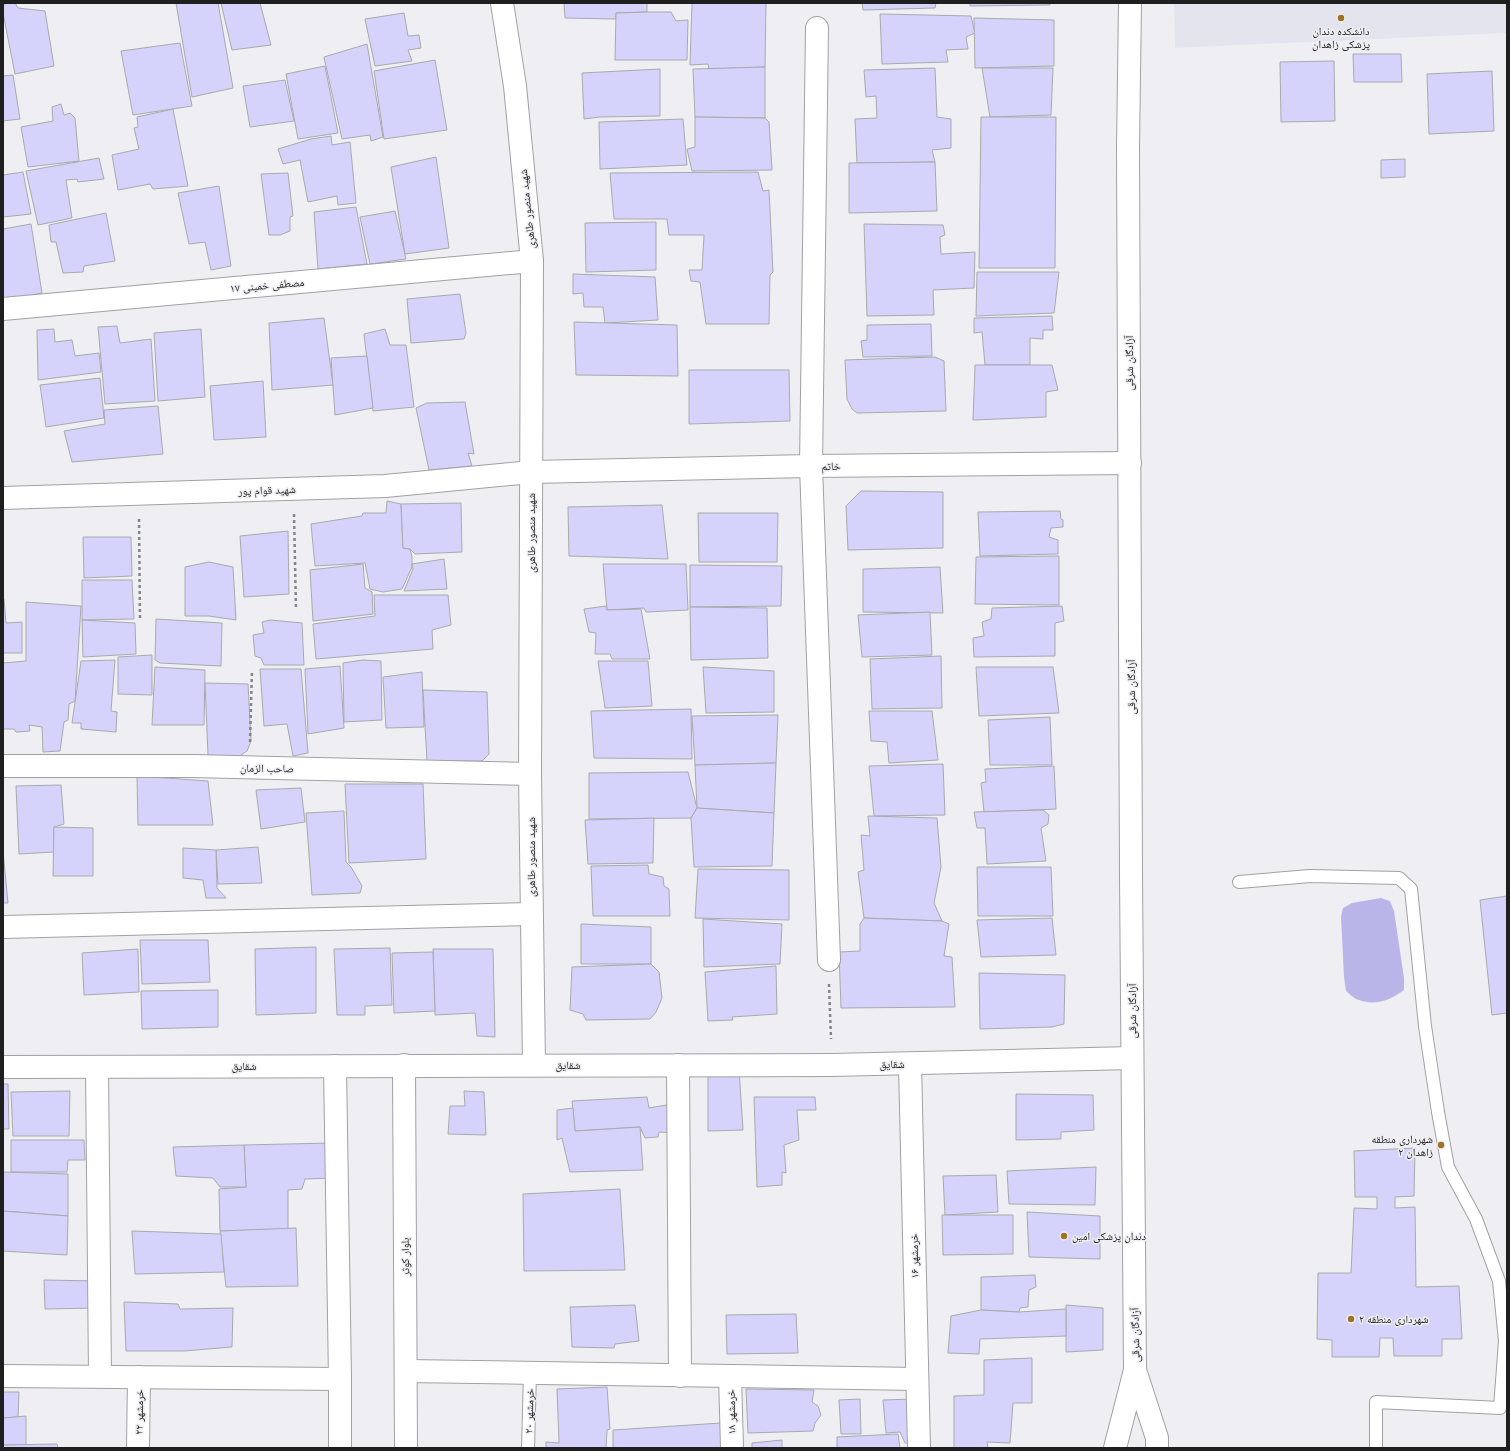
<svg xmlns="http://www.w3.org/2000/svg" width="1510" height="1451" viewBox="0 0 1510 1451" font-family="Helvetica,'Noto Naskh Arabic',sans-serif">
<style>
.built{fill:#e4e4ef}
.green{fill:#b9b5e9}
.building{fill:#d5d3fc;stroke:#a9a9ac}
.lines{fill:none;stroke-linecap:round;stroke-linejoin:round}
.service-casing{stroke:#a1a1a5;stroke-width:14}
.minor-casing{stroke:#a1a1a5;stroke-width:24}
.tertiary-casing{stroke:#a1a1a5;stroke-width:24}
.secondary-casing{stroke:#a1a1a5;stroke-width:24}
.path{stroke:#858588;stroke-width:2.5;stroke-dasharray:3 3;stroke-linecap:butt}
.service{stroke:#fff;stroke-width:12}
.minor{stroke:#fff;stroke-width:22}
.tertiary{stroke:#fff;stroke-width:22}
.secondary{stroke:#fff;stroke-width:22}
.poi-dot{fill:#9f7323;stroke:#efeff3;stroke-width:1.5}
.labels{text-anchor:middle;stroke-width:3;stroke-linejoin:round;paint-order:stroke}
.poi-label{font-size:11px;fill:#1f1f20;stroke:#efeff3;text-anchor:start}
.street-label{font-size:11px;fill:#1f1f20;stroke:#efeff3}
</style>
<rect width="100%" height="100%" fill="#efeff3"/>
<path class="built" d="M1174 3H1507V33L1175 48Z"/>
<path class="green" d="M1381 898 1390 901 1394 911 1404 978V990C1391 1000 1375 1006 1359 1000 1354 999 1350 994 1346 991L1344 977 1341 917 1343 908 1352 903Z"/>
<g class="building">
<path d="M13 3H15L18 8 45 11 54 66 15 74 3 13V4Z"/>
<path d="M176 3H218L233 88 192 97Z"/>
<path d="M221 3H260L271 45 232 50Z"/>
<path d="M564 3H647V12L616 13V19L565 18Z"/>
<path d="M692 3H766L765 67 709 69 708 64 690 65Z"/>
<path d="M862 3H936L935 8 863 10Z"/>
<path d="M970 3H1050V5L970 6Z"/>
<path d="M647 12H671L676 21 688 20 687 60H615L616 13Z"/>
<path d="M404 13 408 36 419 35 421 48 408 50 412 61 375 66 365 19Z"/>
<path d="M880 14 971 16 975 33 966 37 968 49 946 50 948 62 882 64Z"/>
<path d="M974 18 1054 20V66L975 68Z"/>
<path d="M180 43 192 106 133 115 121 51Z"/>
<path d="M367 44 383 137 371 141 370 135 342 139 324 57Z"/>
<path d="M1353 54H1401L1402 82H1354Z"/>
<path d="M435 60 447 130 384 139 374 71Z"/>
<path d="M1334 61 1335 121 1281 122 1280 62Z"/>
<path d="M325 66 338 133 298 139 286 74Z"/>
<path d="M765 67V118L695 117 693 69Z"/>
<path d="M935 68 937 117 951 119V148L932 150 935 162 857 163 855 119 877 118 876 96 866 97 864 70Z"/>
<path d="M982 68H1053L1051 115 990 117Z"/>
<path d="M660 69V116L600 117 584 119 582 73Z"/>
<path d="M1492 71 1494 131 1429 134 1427 74Z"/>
<path d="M13 75 20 119 3 121V76Z"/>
<path d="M285 80 294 121 250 127 243 86Z"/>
<path d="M61 104 64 115 70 113 75 118 79 161 28 167 21 127 53 121 52 107Z"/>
<path d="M173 109 188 186 153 189 150 184 118 190 112 155 139 149 134 128 138 127 137 117Z"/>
<path d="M695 117 765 118 769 122 772 170 692 171 687 149 695 147Z"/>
<path d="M981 117H1056L1055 268H979Z"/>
<path d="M683 119 687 165 600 169 599 122Z"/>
<path d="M331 136 332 145 350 142 356 203 338 205 337 196 308 202 300 160 283 164 278 149 311 139Z"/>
<path d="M436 157 449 248 405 254 391 167Z"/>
<path d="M99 158 104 179 78 182 77 179 66 180 72 218 38 225 26 171Z"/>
<path d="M1405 159V177L1381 178V160Z"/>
<path d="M935 162 937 211 849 213V163Z"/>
<path d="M23 172 31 214 3 217V175Z"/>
<path d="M758 172 763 191 769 190 773 272 770 275 769 324H706L700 282 691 281 689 270H702L704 235H669L667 219H614L610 173Z"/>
<path d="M288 173 293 216 290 217V231L280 235H269L261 174Z"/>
<path d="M219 186 231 266 211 270 205 242 189 244 178 193Z"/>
<path d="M356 207 367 264 318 269 314 212Z"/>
<path d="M395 211 406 259 370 264 360 217Z"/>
<path d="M106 213 115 261 84 266 83 272 63 273 56 242H51L49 225Z"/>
<path d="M656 222V270L586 272 585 223Z"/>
<path d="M31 224 42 293 3 301V229Z"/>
<path d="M864 224 943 225 945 235 940 237 941 254 975 252 974 288 933 290 934 315 867 316Z"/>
<path d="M977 272H1059L1054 313 976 316Z"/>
<path d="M573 274 655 277 658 320 605 323 603 307H584L583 293 573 294Z"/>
<path d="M460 294 466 333 464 339 411 343 407 299Z"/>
<path d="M1052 316 1053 330H1043V339L1030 338V365H985L982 332 974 333V318Z"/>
<path d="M324 318 333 385 272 390 269 323Z"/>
<path d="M574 322 677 325 678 376 576 375Z"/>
<path d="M931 324 932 356 863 357 861 341 867 340V325Z"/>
<path d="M117 326 120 343 151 339 155 401 105 404 98 327Z"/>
<path d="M54 329 55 342 72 340 75 356 99 353 101 372 38 380 37 330Z"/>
<path d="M201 329 205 397 158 401 154 333Z"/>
<path d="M385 329 390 345H406L414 407 373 411 364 334Z"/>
<path d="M367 356 373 408 335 415 331 358Z"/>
<path d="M935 357 944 361 946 411 857 413 852 409 847 399 845 360Z"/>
<path d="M975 365H1052L1058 390 1046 392V417L973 420Z"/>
<path d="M689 370H789L790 421 689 424Z"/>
<path d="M100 378 104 418 46 427 40 385Z"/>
<path d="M263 381 266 437 214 440 210 386Z"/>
<path d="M465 402 474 454 468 453 472 466 429 470 416 408 427 403Z"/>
<path d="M158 406 163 454 72 462 64 431 105 424 104 410Z"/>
<path d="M861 491 943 492V548L848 550 846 506Z"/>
<path d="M387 501 401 504 403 548 410 549 412 557V567L402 589 383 592 370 589 365 563 315 566 311 524 362 516 363 513H386Z"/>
<path d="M461 503 462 552 415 554 410 549 403 548 401 504Z"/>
<path d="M662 505 668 559 569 556 568 507Z"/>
<path d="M1060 511 1061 519 1063 520V527L1051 528 1049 537 1058 540V554L980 556 978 512Z"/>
<path d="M698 513H778L777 562H699Z"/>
<path d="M288 531 289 594 244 597 240 536Z"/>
<path d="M83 537H131L132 576 84 578Z"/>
<path d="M1059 556V605L975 604 976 557Z"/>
<path d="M444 559 447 589 404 591 413 569 412 564Z"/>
<path d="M209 562 233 567 236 620 209 616H185V567Z"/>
<path d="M363 564 365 588 372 592 373 614 313 621 310 570Z"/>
<path d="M603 564H686L688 610 646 612 644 608 607 610Z"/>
<path d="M690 565 782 566 781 606 690 607Z"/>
<path d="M940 567 943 613 863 612V569Z"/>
<path d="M82 580H132L134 619 82 620Z"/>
<path d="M374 595H448L451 625 432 630 433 649 316 659 313 624 375 616Z"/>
<path d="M3 599H4L6 623 22 622V653H3Z"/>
<path d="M26 602 81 606 75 701 69 704 68 720 64 722 60 751 43 752 42 727 29 725 30 731 16 732 14 729H3V663L26 661Z"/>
<path d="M606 606 607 610 641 609 650 659H612L610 654H595L596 633 589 632 584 609Z"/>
<path d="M1062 606 1064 621 1055 623V656L974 657 973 638 984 636 982 622 991 619 992 608Z"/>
<path d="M690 607 767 608 768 658 691 660Z"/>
<path d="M930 612 932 655 862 657 858 615Z"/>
<path d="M156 619 222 623 221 666 160 663 155 660Z"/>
<path d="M82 620 135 623 136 654 83 657Z"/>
<path d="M270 620 302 623 304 665H264L261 658 255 656 253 635 264 633 262 622Z"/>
<path d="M152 655V695L118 694V657Z"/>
<path d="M941 656 942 708 872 709 870 659Z"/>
<path d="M115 660 111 711 117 712 116 732 81 729V723H72L81 661Z"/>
<path d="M363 660 381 661 382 720 344 722 343 663Z"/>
<path d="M598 661H648L652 706 605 708Z"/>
<path d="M340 666 344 728 308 734 305 669Z"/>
<path d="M155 667 205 670 204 725H152Z"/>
<path d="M703 667 774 671V712L706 713Z"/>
<path d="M976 667H1053L1059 713 979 716Z"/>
<path d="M260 669H301L308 753 293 756 287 724 264 726Z"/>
<path d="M422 672 424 727 386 728 383 677Z"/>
<path d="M205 683 248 684 251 741 247 751 238 757 208 755Z"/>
<path d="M423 690 487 692 489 754 482 761H427Z"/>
<path d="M691 709 692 759 594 758 591 711Z"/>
<path d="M869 711H932L938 760 889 763 887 742 871 741Z"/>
<path d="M778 715 776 763 695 765 692 716Z"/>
<path d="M1050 717 1052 765H990L988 720Z"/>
<path d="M776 763 774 813 697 808 695 765Z"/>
<path d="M943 764 945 815 874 816 869 766Z"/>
<path d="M1054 766 1056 809 984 812 981 783 986 782 985 769Z"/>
<path d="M688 772 697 808 691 818 589 819V773Z"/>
<path d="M137 776 208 781 213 825H138Z"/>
<path d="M345 784H423L426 859 349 863Z"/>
<path d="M61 785 64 824 54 827V852L19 854 16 786Z"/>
<path d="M301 788 305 822 261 829 256 790Z"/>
<path d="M697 808 774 813 772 866 694 867 691 818Z"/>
<path d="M1043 810 1049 815 1048 824 1041 828 1046 861 987 864 985 828H977L974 812Z"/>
<path d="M344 811 346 862 351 867 362 886 360 893 312 895 306 813Z"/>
<path d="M868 816 937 818 941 867 934 903 942 921 864 918 858 872 864 870 861 835 870 836Z"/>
<path d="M654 818 653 863 588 864 585 820Z"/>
<path d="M54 827 93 828V876H53Z"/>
<path d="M258 847 262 883 218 884 216 850Z"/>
<path d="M183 848 216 850 217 888 226 898H206L203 880 183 878Z"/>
<path d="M3 851 8 903H3Z"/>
<path d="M648 865 649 874 663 877 664 886 669 889 670 916H593L591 866Z"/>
<path d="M977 867H1051L1053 916H978Z"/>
<path d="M698 869 789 870V920L695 918Z"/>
<path d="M1507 896V1013L1492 1015 1480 900Z"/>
<path d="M864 918 942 921 949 924 944 956 952 957 955 1007 841 1008 839 952 860 951V924Z"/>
<path d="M1052 918 1056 955 981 957 977 920Z"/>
<path d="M703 919 782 924 780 964 704 967Z"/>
<path d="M581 924 651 927V964H581Z"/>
<path d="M140 940H208L210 982 142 984Z"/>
<path d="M316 947V1013L256 1015 255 949Z"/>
<path d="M390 948 392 1005 365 1006V1015H337L334 949Z"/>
<path d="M138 949 139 992 84 995 82 953Z"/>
<path d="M433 949H493L495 1037 477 1036 475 1013 435 1015Z"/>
<path d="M433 952 435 1011 394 1013 392 953Z"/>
<path d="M651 964 659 972 662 998 656 1012 650 1019 586 1020 583 1014 570 1010 572 967Z"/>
<path d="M776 966 777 1014 732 1017 733 1020 708 1021 705 972Z"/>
<path d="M979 973 1065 975 1064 1024 1052 1027 980 1029Z"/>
<path d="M218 990V1027L142 1029 141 991Z"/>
<path d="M739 1069 743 1130 708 1131V1071Z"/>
<path d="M3 1084H8L9 1129H3Z"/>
<path d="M70 1091 69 1136H13L11 1092Z"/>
<path d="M464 1091 484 1092 486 1135 448 1134 450 1106H465Z"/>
<path d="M1016 1094 1093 1095 1094 1130 1061 1132V1139L1016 1140Z"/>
<path d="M647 1097 649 1108 672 1104 675 1133 659 1132 658 1137 645 1138 640 1127 575 1131 572 1101Z"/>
<path d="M754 1097H815L816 1110H797L799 1140 784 1145 786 1173 782 1172V1185L757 1187Z"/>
<path d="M573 1108 575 1131 640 1127 643 1170 570 1172 562 1138 557 1140V1110Z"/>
<path d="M11 1140H84L85 1160H68L67 1172H11Z"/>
<path d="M331 1143 332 1178 305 1179 302 1189 288 1190V1229L220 1231 219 1189 246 1187 244 1145Z"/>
<path d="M244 1145 246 1187H220L213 1178 176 1176 173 1147Z"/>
<path d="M1415 1148 1414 1196 1395 1197V1208L1415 1207 1416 1287 1459 1286 1462 1339H1442V1356H1394L1393 1338H1380L1379 1357H1332V1340L1317 1339 1318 1273H1351L1354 1208 1377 1209V1197H1355L1354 1151Z"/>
<path d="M1096 1167 1095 1205 1009 1204 1007 1171Z"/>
<path d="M3 1172 68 1174V1216L3 1211Z"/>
<path d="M996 1175 998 1212 945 1215 943 1176Z"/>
<path d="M620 1189 625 1270 524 1271 523 1194Z"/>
<path d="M3 1211 68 1216 67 1255 3 1251Z"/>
<path d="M1027 1212 1100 1216V1259L1029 1257Z"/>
<path d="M942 1215H1013V1254L943 1255Z"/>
<path d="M296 1228 298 1286 226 1287 220 1231Z"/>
<path d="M132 1231 221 1234 224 1272 135 1274Z"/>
<path d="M1035 1275 1036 1287 1029 1290 1028 1307 1020 1308 1019 1312 981 1310V1277Z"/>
<path d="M44 1280 98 1281 97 1308 45 1309Z"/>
<path d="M124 1302 178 1304 180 1309 233 1308 232 1347 184 1351H126Z"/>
<path d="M635 1305 639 1341 615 1344 614 1348 572 1347 570 1307Z"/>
<path d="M1066 1305 1103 1308V1350L1066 1352Z"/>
<path d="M1066 1309V1336L980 1339 979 1354 948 1353 951 1316 981 1310 1019 1312Z"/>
<path d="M796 1314 798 1353 727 1354 726 1315Z"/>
<path d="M1032 1358V1403H1013L1010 1443 987 1442 988 1448H954V1396L984 1395V1360Z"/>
<path d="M607 1387 610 1429 607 1430 606 1448H546V1442L559 1443 557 1389Z"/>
<path d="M746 1389 814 1390 812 1402 818 1406 821 1415 815 1423 813 1431 748 1433Z"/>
<path d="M3 1392H19L18 1417 3 1418Z"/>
<path d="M860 1399 861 1434H841L839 1400Z"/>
<path d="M915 1399 917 1443H905L900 1432 886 1433 883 1400Z"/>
<path d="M26 1416V1445H3V1418Z"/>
<path d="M721 1423 725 1448H613V1430Z"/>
<path d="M898 1434 900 1448H837V1437Z"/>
<path d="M782 1440V1448H752V1443Z"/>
<path d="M57 1444 58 1448H3V1445Z"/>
</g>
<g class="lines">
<defs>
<g id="service">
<path d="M1239 882 1310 876 1399 878 1411 889 1425 1026 1438 1112 1448 1167 1476 1219 1499 1281 1505 1341 1500 1408 1376 1402V1448"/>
<path d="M528 1448 530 1373"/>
</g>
<g id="minor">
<path d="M817 28 811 466 829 960"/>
<path d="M3 309 532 261"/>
<path d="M3 498 385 486 531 472 811 466 1130 463"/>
<path d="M3 766H193L530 774"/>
<path d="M3 927 531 914"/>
<path d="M910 1064 919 1448"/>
<path d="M404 1065 406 1448"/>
<path d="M678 1065 680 1376"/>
<path d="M335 1066 340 1379V1448"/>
<path d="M3 1067 831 1065 1132 1058"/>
<path d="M97 1067 100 1376"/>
<path d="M407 1371 917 1379"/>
<path d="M3 1376 340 1379"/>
<path d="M730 1376 732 1448"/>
<path d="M138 1448 139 1377"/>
</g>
<path id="tertiary" d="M502 3 515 86 532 261 530 774 534 1065"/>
<g id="secondary">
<path d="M1130 3 1128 148 1131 874 1135 1370"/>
<path d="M1115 1448 1135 1370 1157 1438V1448"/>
</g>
</defs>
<use href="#service" class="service-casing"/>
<use href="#minor" class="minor-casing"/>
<use href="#tertiary" class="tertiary-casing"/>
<use href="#secondary" class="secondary-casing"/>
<g class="path">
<path d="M294 514 296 609"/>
<path d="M139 519 140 619"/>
<path d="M250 742 252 670"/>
<path d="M829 984 831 1039"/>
</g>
<use href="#service" class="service"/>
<use href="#minor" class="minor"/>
<use href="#tertiary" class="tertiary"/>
<use href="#secondary" class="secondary"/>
</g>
<g class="poi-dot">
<circle cx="1341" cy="18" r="4"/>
<circle cx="1441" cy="1145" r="4"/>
<circle cx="1064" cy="1236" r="4"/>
<circle cx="1351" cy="1319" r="4"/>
</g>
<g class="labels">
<g class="poi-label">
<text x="1341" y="35" text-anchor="middle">دانشکده دندان<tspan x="1341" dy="13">پزشکی زاهدان</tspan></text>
<text x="1433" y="1143" text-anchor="end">شهرداری منطقه<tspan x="1433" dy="13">۲ زاهدان</tspan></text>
<text x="1072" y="1240">دندان پزشکی امین</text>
<text x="1359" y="1323">شهرداری منطقه ۲</text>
</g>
<g class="street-label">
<text transform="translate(527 209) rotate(-96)" y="4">شهید منصور طاهری</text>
<text transform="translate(267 285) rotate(-5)" y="4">مصطفی خمینی ۱۷</text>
<text transform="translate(1129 363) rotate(-90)" y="4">آزادگان شرقی</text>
<text transform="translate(831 466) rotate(-1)" y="4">خاتم</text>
<text transform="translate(267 490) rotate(-2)" y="4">شهید قوام پور</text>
<text transform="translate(531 533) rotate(-90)" y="4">شهید منصور طاهری</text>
<text transform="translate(1131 687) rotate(-90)" y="4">آزادگان شرقی</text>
<text transform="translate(267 768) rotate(1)" y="4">صاحب الزمان</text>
<text transform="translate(531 857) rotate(-90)" y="4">شهید منصور طاهری</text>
<text transform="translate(1132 1011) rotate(-90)" y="4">آزادگان شرقی</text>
<text transform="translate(892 1064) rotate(-1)" y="4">شقایق</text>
<text x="568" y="1069">شقایق</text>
<text x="244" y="1070">شقایق</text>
<text transform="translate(914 1256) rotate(-91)" y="4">خرمشهر ۱۶</text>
<text transform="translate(405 1257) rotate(-91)" y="4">بلوار کوثر</text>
<text transform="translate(1135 1335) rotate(-91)" y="4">آزادگان شرقی</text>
<text transform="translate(529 1411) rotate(-88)" y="4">خرمشهر ۲۰</text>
<text transform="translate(139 1412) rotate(-89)" y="4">خرمشهر ۲۲</text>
<text transform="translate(731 1412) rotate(-91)" y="4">خرمشهر ۱۸</text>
</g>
</g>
<rect width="1510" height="1451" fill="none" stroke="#1f1f20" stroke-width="8"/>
</svg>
